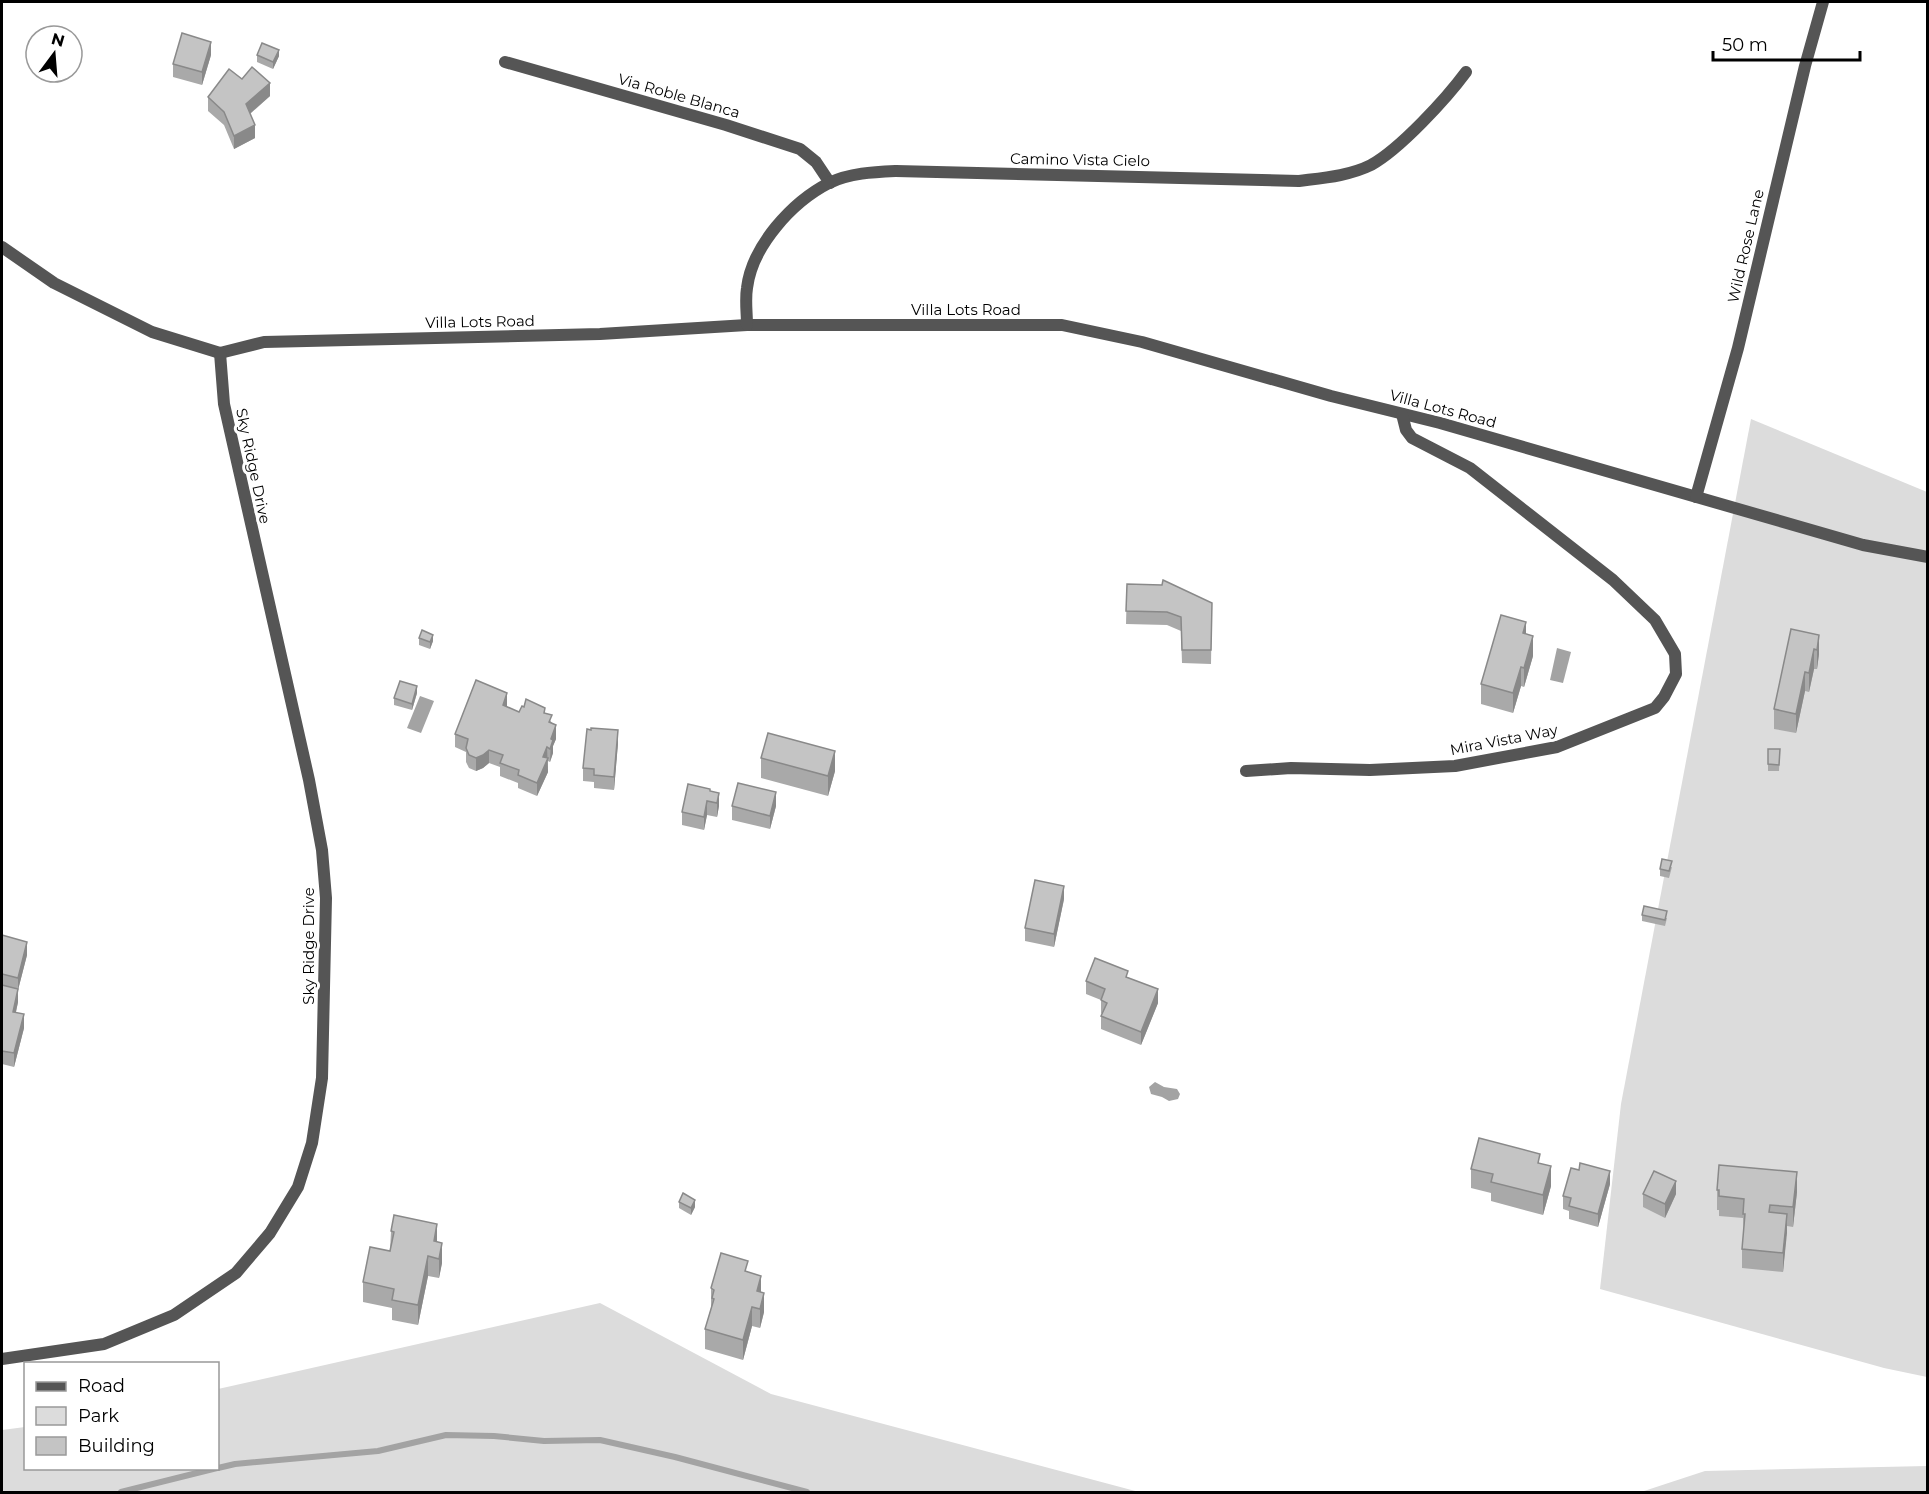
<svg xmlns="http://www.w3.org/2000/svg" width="1929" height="1494" viewBox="0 0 1929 1494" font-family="Montserrat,sans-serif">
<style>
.green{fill:#dcdcdc}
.water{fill:#a3a3a3}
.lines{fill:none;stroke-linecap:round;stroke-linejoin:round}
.stream{stroke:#a3a3a3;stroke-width:6}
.street{stroke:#555;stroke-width:12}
.wall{fill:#a9a9a9}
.shaded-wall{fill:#898989}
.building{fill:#c4c4c4;stroke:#898989;stroke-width:1.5}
.labels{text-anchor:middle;stroke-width:6;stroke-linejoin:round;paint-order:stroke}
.street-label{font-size:15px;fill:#000;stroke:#fff}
</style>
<rect width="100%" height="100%" fill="#fff"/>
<g class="green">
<path d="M1751 419 1927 492V1377L1884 1368 1600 1289 1621 1104Z"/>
<path d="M600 1303 771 1394 1139 1492H2V1430L25 1427 26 1468H218V1389Z"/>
<path d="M1927 1466V1492H1641L1705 1471Z"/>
</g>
<g class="water">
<path d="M1557 648 1571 652 1563 683 1550 680Z"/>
<path d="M420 696 434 701 421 733 407 728Z"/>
<path d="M1155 1082 1164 1087 1177 1089 1180 1094 1178 1099 1169 1101 1162 1097 1151 1094 1149 1087Z"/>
</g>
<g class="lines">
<g class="stream">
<path d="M218 1468 235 1464 378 1451 446 1435 494 1436 544 1441 600 1440 675 1457 807 1492"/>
<path d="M121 1492 217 1468"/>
</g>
<g class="street">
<path d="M505 62 726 125 800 149 816 162 830 183"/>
<path d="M2 247 54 283 152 332 220 353 264 342 600 334 747 325H1062L1142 342 1331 396 1440 423 1863 545 1928 557"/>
<path d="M747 325C747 313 745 300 747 288 752 246 792 202 829 183 850 173 874 172 896 171L1299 181C1322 178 1349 176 1371 165 1400 149 1446 99 1466 72"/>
<path d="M1696 497 1738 348 1805 66 1823 2"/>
<path d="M1246 771 1291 768 1370 770 1455 766 1557 747 1655 708 1664 697 1676 674 1675 654 1655 620 1613 580 1470 468 1412 438 1406 430 1402 414"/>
<path d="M2 1359 104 1344 174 1315 236 1273 270 1233 298 1187 312 1143 322 1078 326 898 322 850 309 780 224 404 220 353"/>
</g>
</g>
<g class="wall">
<path d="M211 55 202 85 173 77V64Z"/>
<path d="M257 55 279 56 273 69 257 62Z"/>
<path d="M242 79 270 96 250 114 255 138 234 149 224 125 208 111V97Z"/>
<path d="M1127 584 1212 603 1211 664 1182 663 1181 631 1167 625 1126 624Z"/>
<path d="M1526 634 1533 656 1524 687 1521 686 1513 713 1481 704V684Z"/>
<path d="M1819 635V654L1817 669H1814L1809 692 1805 691 1796 733 1774 729V709Z"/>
<path d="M419 638 433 641 430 649 419 645Z"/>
<path d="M417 693 412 710 394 705V698Z"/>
<path d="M507 707 519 712 545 713 552 723 556 739 553 746V753L550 762 548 761V772L537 796 518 788V783L500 776V767L489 763 483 768 476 771 469 768 466 762V752L455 747V734Z"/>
<path d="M618 743 614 790 594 788V782L583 781V768Z"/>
<path d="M1768 749H1780L1779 771H1768Z"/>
<path d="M761 758 835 771 828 796 761 778Z"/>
<path d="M710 791 719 806 717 817 707 815 704 830 682 825V812Z"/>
<path d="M732 806H776L770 829 732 820Z"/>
<path d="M1672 867 1669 878 1660 876V869Z"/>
<path d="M1064 899 1054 947 1025 941V928Z"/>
<path d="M1642 915 1667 918 1665 926 1642 921Z"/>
<path d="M2 935 27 955 18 990V1002L16 1012 24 1028 14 1067 2 1064Z"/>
<path d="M1128 978 1158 1003 1141 1045 1101 1029V1016L1102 1014 1101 1013V1000L1086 994V981Z"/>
<path d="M1540 1163 1551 1186 1543 1215 1491 1201V1193L1471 1188V1169Z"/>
<path d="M1610 1184 1598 1227 1569 1219V1211L1563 1209V1196Z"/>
<path d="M1717 1190 1797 1192 1793 1227 1787 1226 1783 1272 1742 1268V1249L1744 1234 1743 1218 1719 1216V1210H1717Z"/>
<path d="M1643 1194H1676L1665 1218 1643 1207Z"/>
<path d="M679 1202 695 1207 691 1215 679 1208Z"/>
<path d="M391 1231 437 1242 442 1263 439 1278 428 1276 418 1325 392 1320V1308L363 1302V1282L390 1251Z"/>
<path d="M748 1272 761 1292 764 1312 760 1328 752 1326 743 1360 705 1349V1329L711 1308V1288Z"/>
</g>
<g class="shaded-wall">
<path d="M211 42V55L202 85V72Z"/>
<path d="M279 50V56L273 69V62Z"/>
<path d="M270 83V96L246 117V104Z"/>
<path d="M255 125V138L234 149V136Z"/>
<path d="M1526 622V642L1523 633Z"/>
<path d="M433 635V641L430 649V642Z"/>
<path d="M1819 635V654L1817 669V650Z"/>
<path d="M1533 636V656L1524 687V668Z"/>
<path d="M1814 649V669L1809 692V673Z"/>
<path d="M1521 667V686L1513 713V693Z"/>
<path d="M1805 672V691L1796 733V714Z"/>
<path d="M417 686V693L412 710V704Z"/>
<path d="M507 693V707L503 705Z"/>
<path d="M556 725V739L553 746V753L550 762 551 739Z"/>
<path d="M618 730V743L614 790V777Z"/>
<path d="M547 747 548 772 537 796V783L543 757Z"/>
<path d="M489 750V763L483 768 476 771V758Z"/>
<path d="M835 751V771L828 796V776Z"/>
<path d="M776 792V806L770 829V816Z"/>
<path d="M719 793V806L717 817V803Z"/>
<path d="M707 801V815L704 830V817Z"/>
<path d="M1064 886V899L1054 947V934Z"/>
<path d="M27 942V955L18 990V1002L13 1025V1012L18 991V978Z"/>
<path d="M1158 989V1003L1141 1045V1032Z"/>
<path d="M24 1014V1028L14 1067V1053Z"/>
<path d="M1551 1166V1186L1543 1215V1195Z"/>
<path d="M1610 1171V1184L1598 1227V1214Z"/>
<path d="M1797 1172V1192L1793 1227V1207Z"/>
<path d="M1676 1181V1194L1665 1218V1204Z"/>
<path d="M695 1200V1207L691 1215V1208Z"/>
<path d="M1787 1214V1233L1783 1272V1253Z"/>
<path d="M437 1224V1243L434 1241Z"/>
<path d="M442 1243V1263L439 1278V1259Z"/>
<path d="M428 1256V1276L418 1325V1305Z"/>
<path d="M761 1276V1296L757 1291Z"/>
<path d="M764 1293V1312L760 1328V1309Z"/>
<path d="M752 1307V1326L743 1360V1340Z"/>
</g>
<g class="building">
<path d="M182 33 211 42 202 72 173 64Z"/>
<path d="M262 43 279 50 273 62 257 55Z"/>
<path d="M252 67 270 83 246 104 255 125 234 136 224 112 208 97 229 69 242 79Z"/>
<path d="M1163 580 1212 603 1211 650H1182L1181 617 1167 612 1126 611 1127 584 1162 585Z"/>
<path d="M1501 615 1526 622 1523 633 1533 636 1524 668 1521 667 1513 693 1481 684Z"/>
<path d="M1791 629 1819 635 1817 650 1814 649 1809 673 1805 672 1796 714 1774 709Z"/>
<path d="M422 630 433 635 430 642 419 638Z"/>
<path d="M476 680 507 693 503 705 519 712 522 706 524 707 526 699 545 708 544 713 552 715 549 722 556 725 551 739 553 740 550 749 547 747 543 757 548 758 537 783 518 775 519 770 500 763 503 755 489 750 483 755 476 758 469 755 466 748 468 739 455 734Z"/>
<path d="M400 681 417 686 412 704 394 698Z"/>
<path d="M591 728 618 730 614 777 594 775V769L583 768 587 729 591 730Z"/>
<path d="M768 733 835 751 828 776 761 758Z"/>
<path d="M1768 749H1780L1779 765 1768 764Z"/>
<path d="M738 783 776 792 770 816 732 806Z"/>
<path d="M688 784 710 789V791L719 793 717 803 707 801 704 817 682 812Z"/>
<path d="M1662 859 1672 861 1669 871 1660 869Z"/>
<path d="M1035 880 1064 886 1054 934 1025 928Z"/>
<path d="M1644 906 1667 911 1665 920 1642 915Z"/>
<path d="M2 935 27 942 18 978 2 974Z"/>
<path d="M1095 958 1128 971 1126 977 1158 989 1141 1032 1101 1016 1107 1003 1101 1000 1105 989 1086 981Z"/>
<path d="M2 985 18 989 13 1012 24 1014 14 1053 2 1051Z"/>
<path d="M1479 1138 1540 1154 1538 1163 1551 1166 1543 1195 1491 1182 1493 1174 1471 1169Z"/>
<path d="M1580 1163 1610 1171 1598 1214 1569 1206 1571 1198 1563 1196 1571 1168 1579 1170Z"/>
<path d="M1719 1165 1797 1172 1793 1207 1770 1205 1769 1212 1787 1214 1783 1253 1742 1249 1745 1214H1743L1744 1199 1719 1196V1190H1717Z"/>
<path d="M1654 1171 1676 1181 1665 1204 1643 1194Z"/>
<path d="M683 1193 695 1200 691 1208 679 1202Z"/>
<path d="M394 1215 437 1224 434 1241 442 1243 439 1259 428 1256 418 1305 392 1300 394 1289 363 1282 370 1247 390 1251 394 1232 391 1231Z"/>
<path d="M721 1253 748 1261 745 1271 761 1276 757 1291 764 1293 760 1309 752 1307 743 1340 705 1329 714 1299 712 1298 714 1290 711 1288Z"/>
</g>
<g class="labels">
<g class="street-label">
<text transform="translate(679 96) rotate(16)" y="5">Via Roble Blanca</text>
<text transform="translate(1080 160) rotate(1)" y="5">Camino Vista Cielo</text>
<text transform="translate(1746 246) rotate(-77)" y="5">Wild Rose Lane</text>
<text x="966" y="315">Villa Lots Road</text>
<text transform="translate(480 322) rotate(-1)" y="5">Villa Lots Road</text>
<text transform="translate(1443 409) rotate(15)" y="5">Villa Lots Road</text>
<text transform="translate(253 466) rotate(78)" y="5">Sky Ridge Drive</text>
<text transform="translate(1504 740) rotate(-11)" y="5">Mira Vista Way</text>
<text transform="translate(309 946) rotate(-90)" y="5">Sky Ridge Drive</text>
</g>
</g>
<rect width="1929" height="1494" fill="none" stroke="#000000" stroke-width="6"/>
<rect x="24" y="1362" width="195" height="108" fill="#ffffff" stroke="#999999" stroke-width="1.5"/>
<rect x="36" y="1382" width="30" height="9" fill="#555555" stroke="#999999" stroke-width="1.5"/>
<text x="78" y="1392" font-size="18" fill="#000000">Road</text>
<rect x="36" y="1407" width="30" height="18" fill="#dcdcdc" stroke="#999999" stroke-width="1.5"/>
<text x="78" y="1422" font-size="18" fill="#000000">Park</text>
<rect x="36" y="1437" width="30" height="18" fill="#c4c4c4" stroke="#999999" stroke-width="1.5"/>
<text x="78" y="1452" font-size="18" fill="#000000">Building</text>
<g transform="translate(54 54) rotate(16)"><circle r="28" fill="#ffffff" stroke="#999999" stroke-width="1.5"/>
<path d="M0-4.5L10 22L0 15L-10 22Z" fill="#000000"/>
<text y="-9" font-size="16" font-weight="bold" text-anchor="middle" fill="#000000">N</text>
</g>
<path d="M1713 51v9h147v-9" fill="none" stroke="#000000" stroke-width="3"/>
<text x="1722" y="51" font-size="18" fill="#000000" stroke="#ffffff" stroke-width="4.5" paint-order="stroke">50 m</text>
</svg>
